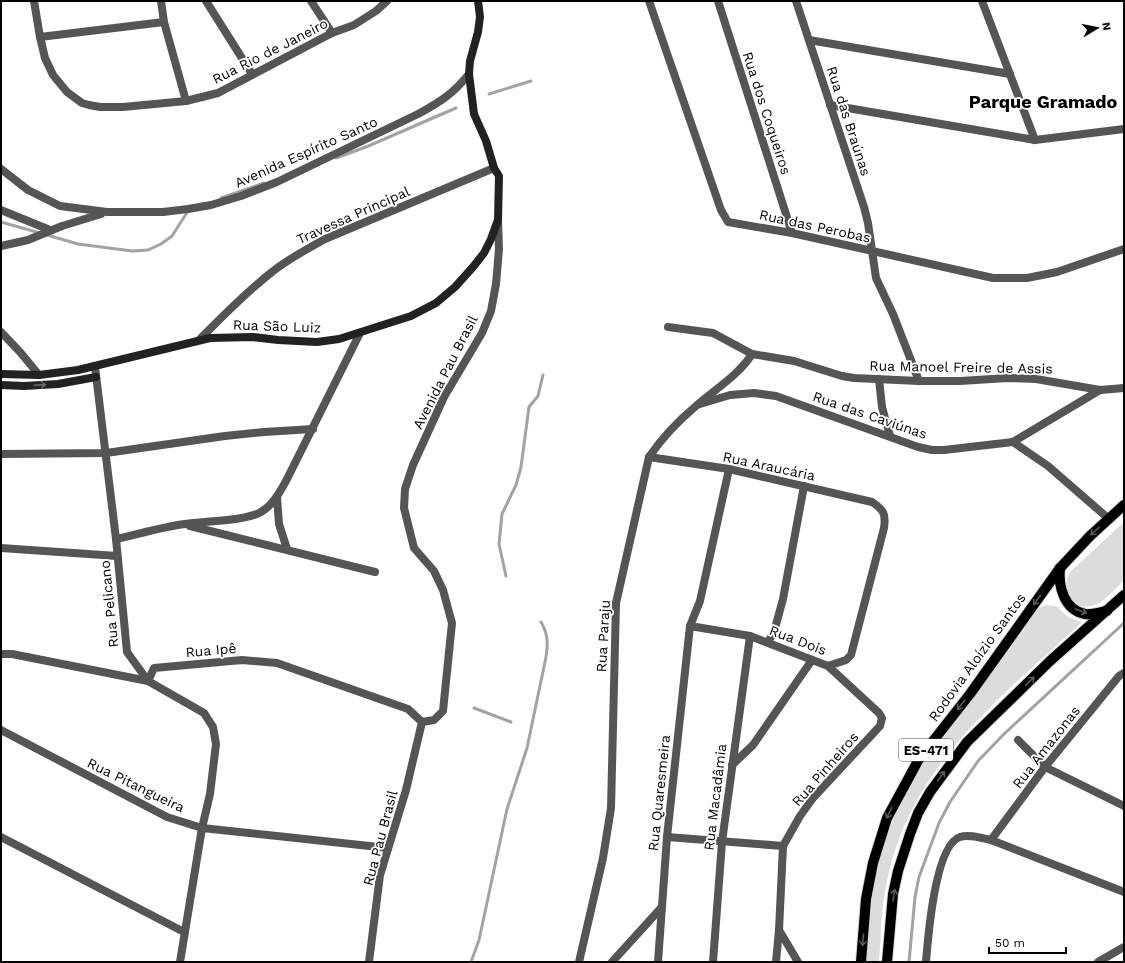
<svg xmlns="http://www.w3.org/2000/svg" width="1125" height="963" viewBox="0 0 1125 963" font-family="'Work Sans',sans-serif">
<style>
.green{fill:#dcdcdc}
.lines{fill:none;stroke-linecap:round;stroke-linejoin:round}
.stream{stroke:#a3a3a3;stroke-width:3}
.primary-casing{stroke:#dbdbdb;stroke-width:12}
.street{stroke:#555;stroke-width:8}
.secondary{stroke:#222;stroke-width:8}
.primary{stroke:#000;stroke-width:10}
.oneway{stroke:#646464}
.oneway2{stroke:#595959}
.labels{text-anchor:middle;stroke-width:3.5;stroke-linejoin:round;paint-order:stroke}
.shield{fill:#fff;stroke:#4c4c4c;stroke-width:1}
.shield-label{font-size:13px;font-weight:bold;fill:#000}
.street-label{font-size:14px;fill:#000;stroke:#fff}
.district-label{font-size:18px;font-weight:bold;fill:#000;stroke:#fff}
</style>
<rect width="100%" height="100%" fill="#fff"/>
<g class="green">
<path d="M1124 522V580C1117 587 1104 602 1095 605 1074 613 1061 591 1069 573Z"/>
<path d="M1046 605 1056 606 1068 617 1082 622C1001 698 911 764 887 881 881 907 881 935 879 962H865C868 918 872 878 886 837 902 787 936 744 968 702 992 671 1015 640 1039 608Z"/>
</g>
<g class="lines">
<g class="stream">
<path d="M489 94 531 81"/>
<path d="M336 158 366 147 456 108"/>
<path d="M221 198 264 183"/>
<path d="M1 222 40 233"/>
<path d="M47 235 78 244 132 251 148 250 161 244 172 236 188 211"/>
<path d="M506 576 499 544 502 514 516 485 521 467 529 407 538 396 543 375"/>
<path d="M474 708 511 722"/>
<path d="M471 962 479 940 507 809 527 748 545 662C548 647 549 635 541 622"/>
<path d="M909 962 915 897 919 877 939 823 950 802 978 761 1004 734 1124 623"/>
</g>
<defs>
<g id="primary">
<path d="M1060 568C1058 586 1064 610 1085 614 1092 615 1100 612 1107 611"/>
<path d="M861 962 866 899 873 863 887 818 919 759 970 694 1060 568 1090 536 1124 505"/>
<path d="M887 962 893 894 898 871 910 834 918 813 930 792 967 742 1050 661 1124 595"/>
</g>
</defs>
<use href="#primary" class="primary-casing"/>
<g class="street">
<path d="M34 1 40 37 45 58 53 75 67 92 82 103 89 105 100 107H123L186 101 218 93 332 33 354 25 376 11 387 1"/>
<path d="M161 1 164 22 186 101"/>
<path d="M206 1 252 74"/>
<path d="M311 1 332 33"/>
<path d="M649 1 712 184 721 210 728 222 792 233 993 278H1027L1057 272 1124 249"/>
<path d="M718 1 792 233"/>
<path d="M796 1 864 207 868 223 876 278 893 314 919 381"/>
<path d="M982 1 1035 140"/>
<path d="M40 37 164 22"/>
<path d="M809 40 1010 74"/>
<path d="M830 105 1035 140 1124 129"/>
<path d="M1 169 28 190 60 206 107 212H163L188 209 211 205 241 196 277 182 418 114C440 102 453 94 469 74"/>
<path d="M1 210 50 230"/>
<path d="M1 246 28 240 62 226 101 214"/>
<path d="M668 327 713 333 752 354 794 361 842 376 854 378 919 381H960L1008 378 1036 379 1100 390 1124 388"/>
<path d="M1 332 20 352 39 375"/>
<path d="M200 339C223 316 246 292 272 272 288 259 307 249 325 239L494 168"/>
<path d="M95 367 116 539 127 652 148 681 204 713 213 727 216 744 210 794 202 828 180 962"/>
<path d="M879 379 882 407 890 436"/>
<path d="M700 404 730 395 754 393 776 396 918 447 932 450H944L1013 442 1048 466 1109 519"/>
<path d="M1013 442 1100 390"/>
<path d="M1 454 106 453 225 436 264 432 313 429"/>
<path d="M649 457 729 469 872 502C884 510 886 514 884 528L851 655 846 660 828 666"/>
<path d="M277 497 279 524 287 549"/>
<path d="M190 526 375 572"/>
<path d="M116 539C139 534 162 527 185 524 205 521 245 521 261 512 273 505 279 493 286 481L360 333"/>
<path d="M1 548 117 556"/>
<path d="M690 626 750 636 828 666 879 713 882 718 880 726 813 798 800 816 783 846 779 930 776 962"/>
<path d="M768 642 774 632 783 599 804 486"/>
<path d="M1 654H12L148 681"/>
<path d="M148 681 154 668 242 660 277 663 408 709 422 722"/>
<path d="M422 722 434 720 443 711 452 623 443 590 434 571 414 548 404 508 405 489 413 465 444 397 482 333 491 311 496 284 499 249 498 220"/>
<path d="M1 730 167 817 202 828 388 848"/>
<path d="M1018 740 1045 767 1124 806"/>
<path d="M732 765 753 745 812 660"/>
<path d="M1 837 184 932"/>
<path d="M667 837 783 846"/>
<path d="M991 840 1045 767 1119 676 1124 673"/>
<path d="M779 930 798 962"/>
<path d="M369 962 380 875 406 790 422 722"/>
<path d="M579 962 603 858 611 808 616 603 649 457C662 438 678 421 696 406 715 389 738 376 752 354"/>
<path d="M612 962 661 908"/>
<path d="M658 962 667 837 690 626 700 601 729 469"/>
<path d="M713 962 722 842 750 636"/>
<path d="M926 962C928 938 935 845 960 837 969 834 981 838 991 840L1124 892"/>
<path d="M1098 962 1124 947"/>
</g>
<g class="secondary">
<path d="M1 374 39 375 78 370 210 338 253 337 278 340 317 342 339 339 411 316 436 303 455 287 473 267 484 253 491 239 498 220 499 176 494 168 486 141 474 114 469 74 470 61 478 32 480 17 478 1"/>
<path d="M1 385 24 386 58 384 96 377"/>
</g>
<use href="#primary" class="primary"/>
</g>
<defs><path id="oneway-shaft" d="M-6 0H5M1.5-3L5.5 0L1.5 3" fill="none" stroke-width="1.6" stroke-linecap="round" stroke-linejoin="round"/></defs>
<use class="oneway" href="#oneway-shaft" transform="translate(40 385) rotate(-4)"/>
<g class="oneway2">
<use href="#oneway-shaft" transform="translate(1095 531) rotate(138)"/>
<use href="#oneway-shaft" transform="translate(1037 600) rotate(126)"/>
<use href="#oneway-shaft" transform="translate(1081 611) rotate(20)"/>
<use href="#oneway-shaft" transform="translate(1030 681) rotate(-44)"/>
<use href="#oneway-shaft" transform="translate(961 705) rotate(127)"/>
<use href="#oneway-shaft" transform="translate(941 776) rotate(-54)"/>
<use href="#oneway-shaft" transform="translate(889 813) rotate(116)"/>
<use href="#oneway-shaft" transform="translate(894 895) rotate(-82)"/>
<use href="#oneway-shaft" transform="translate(863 940) rotate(95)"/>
</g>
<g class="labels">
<rect class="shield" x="899" y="739" width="54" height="22" rx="3"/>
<g class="shield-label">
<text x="926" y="755">ES-471</text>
</g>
<g class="street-label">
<text transform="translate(270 51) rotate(-27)" y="5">Rua Rio de Janeiro</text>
<text transform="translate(767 113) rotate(72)" y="5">Rua dos Coqueiros</text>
<text transform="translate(849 121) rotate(72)" y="5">Rua das Braúnas</text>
<text transform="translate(306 152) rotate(-24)" y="5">Avenida Espírito Santo</text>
<text transform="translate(353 215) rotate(-24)" y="5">Travessa Principal</text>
<text transform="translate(815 226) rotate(12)" y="5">Rua das Perobas</text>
<text transform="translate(277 326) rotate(2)" y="5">Rua São Luiz</text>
<text transform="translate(961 367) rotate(1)" y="5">Rua Manoel Freire de Assis</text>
<text transform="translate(445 372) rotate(-63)" y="5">Avenida Pau Brasil</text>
<text transform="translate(870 415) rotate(19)" y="5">Rua das Caviúnas</text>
<text transform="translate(769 466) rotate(12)" y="5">Rua Araucária</text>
<text transform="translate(109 604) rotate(-96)" y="5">Rua Pelicano</text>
<text transform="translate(603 636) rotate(-87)" y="5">Rua Paraju</text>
<text transform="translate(798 640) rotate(21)" y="5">Rua Dois</text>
<text transform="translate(211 650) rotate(-5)" y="5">Rua Ipê</text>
<text transform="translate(977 657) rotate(-54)" y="5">Rodovia Aloízio Santos</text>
<text transform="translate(1046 747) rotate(-52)" y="5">Rua Amazonas</text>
<text transform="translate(825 769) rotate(-49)" y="5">Rua Pinheiros</text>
<text transform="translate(136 785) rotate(26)" y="5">Rua Pitangueira</text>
<text transform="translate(659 793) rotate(-84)" y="5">Rua Quaresmeira</text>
<text transform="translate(715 797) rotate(-83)" y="5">Rua Macadâmia</text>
<text transform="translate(380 838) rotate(-75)" y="5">Rua Pau Brasil</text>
</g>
<g class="district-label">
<text x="1043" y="108">Parque Gramado</text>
</g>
</g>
<rect width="1125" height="963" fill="none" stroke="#000000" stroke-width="4"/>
<g transform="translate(1097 28) rotate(80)" stroke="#ffffff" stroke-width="3" paint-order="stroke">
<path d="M0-3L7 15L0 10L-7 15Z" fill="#000000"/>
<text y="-6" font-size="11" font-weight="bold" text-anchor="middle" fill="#000000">N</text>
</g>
<path d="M989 947v6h77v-6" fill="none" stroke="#000000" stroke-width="2"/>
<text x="995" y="947" font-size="12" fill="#000000" stroke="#ffffff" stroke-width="3" paint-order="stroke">50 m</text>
</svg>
